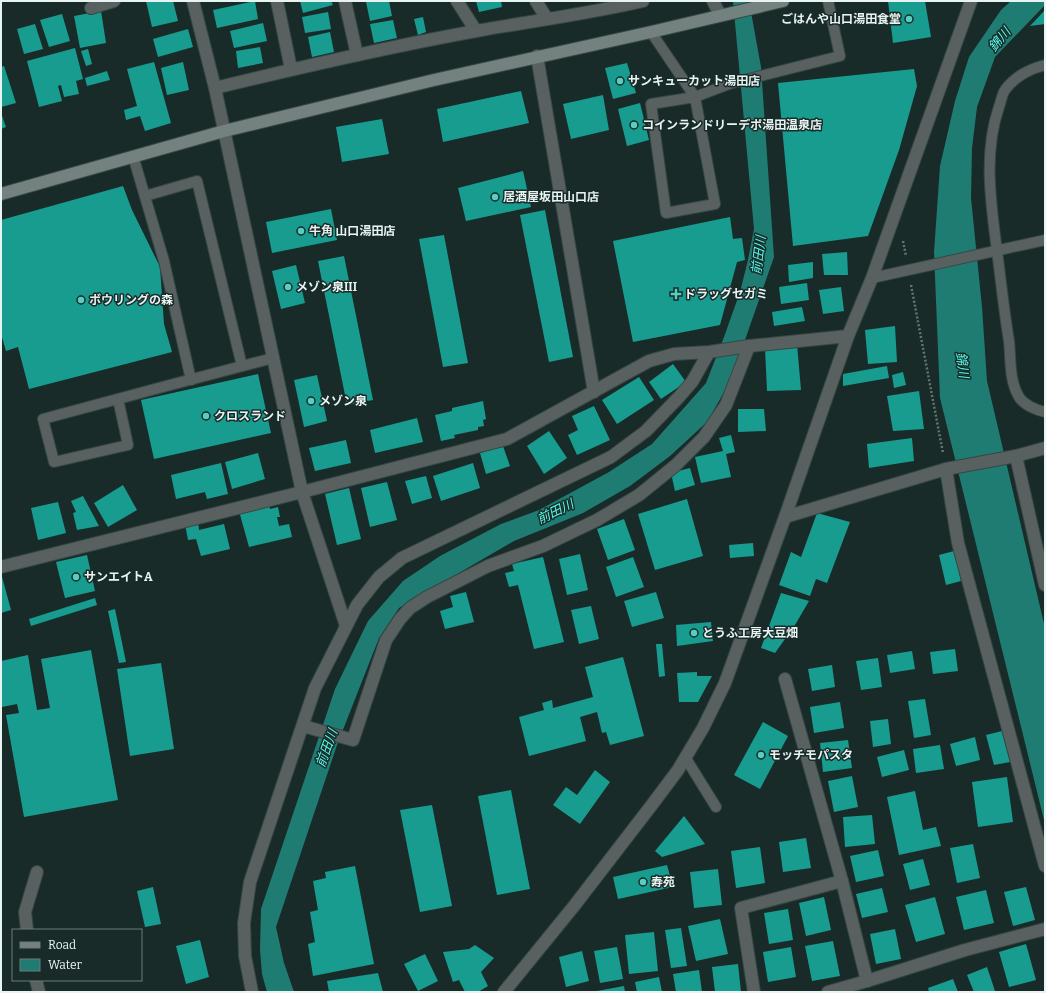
<svg xmlns="http://www.w3.org/2000/svg" width="1046" height="993" viewBox="0 0 1046 993" font-family="Bitter,'Noto Sans JP',serif">
<style>
.water{fill:#1f7c73}
.building{fill:#189c90}
.lines{fill:none;stroke-linecap:round;stroke-linejoin:round}
.lane-casing{stroke:#364745;stroke-width:12}
.street-casing{stroke:#364745;stroke-width:14}
.secondary-casing{stroke:#364745;stroke-width:14}
.path{stroke:#647472;stroke-width:2.5;stroke-dasharray:2 2;stroke-linecap:butt}
.lane{stroke:#58615f;stroke-width:10}
.street{stroke:#58615f;stroke-width:12}
.secondary{stroke:#73817f;stroke-width:12}
.poi-dot{fill:#57cec1;stroke:#192b29;stroke-width:1.5}
.labels{text-anchor:middle;stroke-width:3;stroke-linejoin:round;paint-order:stroke}
.poi-label{font-size:12px;font-weight:bold;fill:#e8f4f2;stroke:#192b29;text-anchor:start}
.water-label{font-size:13px;font-style:italic;fill:#58faea;stroke:#192b29}
</style>
<rect width="100%" height="100%" fill="#192b29"/>
<g class="water">
<path d="M733 1H749L761 67 774 257 731 380 707 422 670 456 630 486 583 513 514 541 399 608 379 638 337 745 276 927 284 963 294 992H267L262 974 260 950 261 909 335 689 368 621 403 581 440 556 501 524 539 510 609 472 652 444 706 383 724 337 740 292 748 260 754 229Z"/>
<path d="M1011 1H1045V5L995 57 977 107 972 148 971 198 982 307 987 381 1045 628V824L940 398 934 252 940 166 955 101 969 57 1001 10Z"/>
</g>
<g class="building">
<path d="M146 1H173L178 21 152 27Z"/>
<path d="M255 1 258 19 217 28 213 10Z"/>
<path d="M300 1H331L333 5 303 13Z"/>
<path d="M369 1H389L392 16 370 21 366 2Z"/>
<path d="M476 1H501L502 7 479 12Z"/>
<path d="M888 1H925L931 37 893 43Z"/>
<path d="M1045 10V24L1030 26Z"/>
<path d="M101 11 106 43 80 48 74 16Z"/>
<path d="M328 12 331 29 305 33 302 17Z"/>
<path d="M62 14 70 41 49 47 40 20Z"/>
<path d="M423 17 426 32 418 35 414 19Z"/>
<path d="M393 20 397 38 374 43 370 24Z"/>
<path d="M263 23 267 41 234 48 230 31Z"/>
<path d="M35 24 43 49 24 54 17 29Z"/>
<path d="M188 29 193 47 158 57 153 39Z"/>
<path d="M330 32 334 52 312 57 308 37Z"/>
<path d="M260 47 263 63 238 68 236 51Z"/>
<path d="M75 48 83 79 76 81 79 94 64 97 61 85 58 86 62 101 39 107 27 61Z"/>
<path d="M88 49 92 64 86 66 81 51Z"/>
<path d="M154 62 171 123 145 131 140 116 126 120 124 110 137 106 127 69Z"/>
<path d="M183 62 189 90 167 95 161 68Z"/>
<path d="M627 63 636 93 613 99 605 68Z"/>
<path d="M4 66 16 103 1 107V67Z"/>
<path d="M914 69 917 86 899 150 868 236 793 246 778 83Z"/>
<path d="M107 71 110 80 87 86 85 78Z"/>
<path d="M521 91 529 123 443 142 437 109Z"/>
<path d="M603 95 609 130 571 139 563 104Z"/>
<path d="M640 103 649 140 627 146 618 109Z"/>
<path d="M1 113 6 127 1 129Z"/>
<path d="M382 119 389 154 342 162 336 127Z"/>
<path d="M523 171 531 207 466 221 458 188Z"/>
<path d="M123 186 132 210 160 267 164 324 172 352 29 389 18 347 6 351 1 334V220Z"/>
<path d="M331 209 337 240 272 253 266 222Z"/>
<path d="M545 210 573 357 549 362 520 215Z"/>
<path d="M730 217 733 239 742 238 745 260 737 262 720 325 633 342 613 241Z"/>
<path d="M444 235 468 363 443 367 419 239Z"/>
<path d="M847 252 848 275H824L822 254Z"/>
<path d="M344 256 373 400 347 405 318 261Z"/>
<path d="M813 262V278L789 282 788 265Z"/>
<path d="M296 265 305 303 281 309 272 271Z"/>
<path d="M807 283 809 300 781 304 779 287Z"/>
<path d="M841 287 844 311 823 314 819 290Z"/>
<path d="M802 307 805 321 774 326 772 312Z"/>
<path d="M895 326 897 362 868 364 865 330Z"/>
<path d="M797 344 801 390 767 391 765 348Z"/>
<path d="M673 364 686 382 661 399 649 382Z"/>
<path d="M887 366 889 378 843 386V374Z"/>
<path d="M903 372 906 385 894 388 892 375Z"/>
<path d="M258 374 271 433 154 459 141 400Z"/>
<path d="M317 375 327 421 304 427 294 380Z"/>
<path d="M639 377 654 400 617 424 602 400Z"/>
<path d="M919 391 924 429 893 431 887 396Z"/>
<path d="M483 401 486 419 483 420 484 426 478 427V430L454 435 455 438 441 441 435 415 452 411V408Z"/>
<path d="M594 406 610 440 577 455 568 435 578 430 572 416Z"/>
<path d="M738 409H764L766 431 738 432Z"/>
<path d="M417 418 423 442 375 453 370 430Z"/>
<path d="M549 431 567 458 544 474 527 446Z"/>
<path d="M731 435 735 452 726 454 731 477 701 483 695 457 723 451 719 438Z"/>
<path d="M912 438 914 461 869 468 867 444Z"/>
<path d="M346 440 351 463 315 471 309 448Z"/>
<path d="M503 446 510 466 486 474 480 453Z"/>
<path d="M258 453 265 479 232 489 225 462Z"/>
<path d="M221 463 228 494 207 499 205 492 176 499 171 475Z"/>
<path d="M473 463 480 488 441 501 433 476Z"/>
<path d="M690 468 695 485 675 491 671 473Z"/>
<path d="M426 476 432 498 412 504 405 481Z"/>
<path d="M387 482 397 520 370 527 361 488Z"/>
<path d="M123 485 137 510 108 527 94 503Z"/>
<path d="M349 488 361 539 337 545 325 494Z"/>
<path d="M83 496 99 526 77 530 73 513 76 512 71 501Z"/>
<path d="M687 499 703 556 655 570 638 514Z"/>
<path d="M58 502 66 533 38 540 31 508Z"/>
<path d="M269 503 270 509 278 507 280 517H277L279 526 289 524 292 537 249 547 239 511Z"/>
<path d="M817 513 850 522 827 583 816 579 810 596 779 585 791 552 801 557Z"/>
<path d="M624 519 635 550 608 560 597 529Z"/>
<path d="M198 521 199 530 224 524 230 549 201 556 196 539 188 540 185 524Z"/>
<path d="M753 543 754 556 730 558 729 545Z"/>
<path d="M954 551 961 581 946 585 939 555Z"/>
<path d="M580 554 588 590 567 595 559 559Z"/>
<path d="M87 555 95 591 65 598 56 562Z"/>
<path d="M543 557 564 642 534 649 518 585 509 587 505 573 514 571 512 564Z"/>
<path d="M633 557 644 587 616 597 606 567Z"/>
<path d="M1 573 11 610 1 613Z"/>
<path d="M466 592 474 622 445 629 440 611 453 607 450 596Z"/>
<path d="M656 592 664 618 632 627 624 601Z"/>
<path d="M781 593 809 601 795 625 775 653 761 648Z"/>
<path d="M95 598 97 605 31 626 29 619Z"/>
<path d="M591 606 599 639 579 644 571 610Z"/>
<path d="M115 609 126 662 119 663 108 611Z"/>
<path d="M711 622 713 641 677 646 676 625Z"/>
<path d="M656 644H662L665 676 659 677Z"/>
<path d="M955 649 958 671 933 674 930 652Z"/>
<path d="M91 650 118 800 24 817 6 715 19 713 17 704 2 707 1 661 28 655 37 710 50 708 41 659Z"/>
<path d="M912 651 915 669 890 673 887 655Z"/>
<path d="M623 657 644 736 610 745 606 732 602 733 597 712 580 717 586 741 529 756 519 717 544 710 542 703 552 700 553 708 593 697 585 667Z"/>
<path d="M878 658 882 687 861 690 856 661Z"/>
<path d="M161 663 174 749 130 756 117 669Z"/>
<path d="M832 665 835 687 812 691 808 669Z"/>
<path d="M697 672V676H712L698 702H679L677 673Z"/>
<path d="M925 699 931 735 914 738 908 701Z"/>
<path d="M840 702 844 728 814 733 810 707Z"/>
<path d="M888 719 891 744 873 747 870 721Z"/>
<path d="M763 722 788 736 760 789 734 775Z"/>
<path d="M1002 731 1010 762 994 765 986 735Z"/>
<path d="M975 737 980 760 956 766 950 744Z"/>
<path d="M848 740 852 768 823 772 820 743Z"/>
<path d="M940 745 944 769 916 773 913 749Z"/>
<path d="M904 750 909 770 882 777 877 757Z"/>
<path d="M595 770 610 782 580 824 553 805 566 787 577 795Z"/>
<path d="M852 776 858 807 834 812 828 781Z"/>
<path d="M1007 777 1013 822 978 827 972 782Z"/>
<path d="M511 790 530 889 497 895 478 796Z"/>
<path d="M915 791 923 830 936 827 941 846 899 855 887 797Z"/>
<path d="M432 805 452 906 420 912 400 810Z"/>
<path d="M872 815 875 844 845 847 843 817Z"/>
<path d="M684 816 705 844 662 857 655 851Z"/>
<path d="M806 838 811 868 783 872 779 842Z"/>
<path d="M973 844 980 878 957 883 950 848Z"/>
<path d="M760 847 765 883 736 888 731 851Z"/>
<path d="M878 850 884 876 856 882 850 856Z"/>
<path d="M923 859 930 885 910 890 903 864Z"/>
<path d="M667 865 673 887 618 899 613 877Z"/>
<path d="M355 866 374 964 313 976 308 944 315 942 310 912 318 910 313 881 326 878 325 872Z"/>
<path d="M718 869 722 905 694 908 690 872Z"/>
<path d="M153 887 161 924 145 927 137 891Z"/>
<path d="M1026 887 1035 920 1013 926 1004 892Z"/>
<path d="M882 888 888 912 862 918 856 894Z"/>
<path d="M986 890 994 923 964 930 956 897Z"/>
<path d="M824 897 831 930 806 936 799 903Z"/>
<path d="M935 897 945 934 916 942 905 905Z"/>
<path d="M788 909 793 940 769 944 764 913Z"/>
<path d="M720 919 728 954 696 961 688 926Z"/>
<path d="M681 928 687 966 671 968 665 930Z"/>
<path d="M895 929 901 959 876 964 870 934Z"/>
<path d="M654 932 658 971 629 974 625 935Z"/>
<path d="M200 940 209 977 186 984 176 946Z"/>
<path d="M833 941 840 976 812 981 805 946Z"/>
<path d="M1026 944 1036 980 1009 987 999 952Z"/>
<path d="M475 945 494 958 481 972 488 986 478 992H465L459 980 453 982 443 952 469 949Z"/>
<path d="M617 947 623 979 600 983 594 951Z"/>
<path d="M791 947 796 977 768 982 763 952Z"/>
<path d="M582 951 589 981 566 987 559 957Z"/>
<path d="M425 954 438 981 418 991 404 964Z"/>
<path d="M738 964 741 992H715L712 967Z"/>
<path d="M987 967 995 991 974 992 967 975Z"/>
<path d="M699 970 702 992H676L673 974Z"/>
<path d="M378 973 383 992H329L327 981Z"/>
<path d="M659 977 662 992H637L635 982Z"/>
<path d="M953 979 958 992H929L928 988Z"/>
<path d="M624 986 625 992H597V991Z"/>
</g>
<g class="lines">
<defs>
<g id="lane">
<path d="M651 32 695 97 715 204 666 213 651 104 695 97 729 84 840 56 828 1"/>
<path d="M1045 65C1029 69 1015 76 1005 90 1002 94 1001 102 999 107 983 153 991 204 997 251 1001 281 1004 311 1009 341 1011 360 1009 380 1019 397 1024 405 1036 410 1045 412"/>
<path d="M133 156 164 261 191 380"/>
<path d="M145 196 197 181 242 366"/>
<path d="M872 278 1045 240"/>
<path d="M118 399 128 445 54 462 43 419C120 398 196 378 273 358"/>
<path d="M685 757 716 807"/>
</g>
<g id="street">
<path d="M193 1 215 88 302 492 346 626"/>
<path d="M277 1 291 69"/>
<path d="M345 1 357 55"/>
<path d="M457 1 476 31"/>
<path d="M536 1 547 19"/>
<path d="M713 1 720 15"/>
<path d="M91 8 114 1"/>
<path d="M537 56 594 392"/>
<path d="M215 88C301 67 388 47 476 31 532 21 588 14 643 1"/>
<path d="M1016 456 1045 585"/>
<path d="M946 469 958 543 1045 866"/>
<path d="M785 517 946 469 1016 456 1045 448"/>
<path d="M1 567 302 492 507 439 649 361 674 354 709 352 749 346 848 336"/>
<path d="M785 679 842 881 867 981"/>
<path d="M303 726 353 740 386 640 400 619 410 608 427 597 488 566 543 546 597 520 639 495 676 465 704 437 726 405 749 346"/>
<path d="M27 930 25 912 37 872"/>
<path d="M36 980 39 992"/>
<path d="M252 992 245 956 244 923 250 882 315 688 357 605 379 577 402 558 611 457 646 431 679 397 692 382 709 352"/>
<path d="M504 992 574 906 651 806 678 770 703 728 725 683 785 517 848 336 872 278 971 1"/>
<path d="M754 992 741 908 842 881"/>
<path d="M828 992 867 981 965 950 1045 929"/>
</g>
<path id="secondary" d="M1 194 224 131 434 80 651 32 783 1"/>
</defs>
<use href="#lane" class="lane-casing"/>
<use href="#street" class="street-casing"/>
<use href="#secondary" class="secondary-casing"/>
<g class="path">
<path d="M903 241 906 256"/>
<path d="M911 285 943 453"/>
</g>
<use href="#lane" class="lane"/>
<use href="#street" class="street"/>
<use href="#secondary" class="secondary"/>
</g>
<g class="poi-dot">
<circle cx="909" cy="19" r="4"/>
<circle cx="620" cy="81" r="4"/>
<circle cx="634" cy="125" r="4"/>
<circle cx="495" cy="197" r="4"/>
<circle cx="301" cy="231" r="4"/>
<circle cx="288" cy="287" r="4"/>
<path d="M674 288h4v4h4v4h-4v4h-4v-4h-4v-4h4z"/>
<circle cx="81" cy="300" r="4"/>
<circle cx="311" cy="401" r="4"/>
<circle cx="206" cy="416" r="4"/>
<circle cx="76" cy="577" r="4"/>
<circle cx="694" cy="633" r="4"/>
<circle cx="761" cy="755" r="4"/>
<circle cx="643" cy="882" r="4"/>
</g>
<g class="labels">
<g class="poi-label">
<text x="901" y="23" text-anchor="end">ごはんや山口湯田食堂</text>
<text x="628" y="85">サンキューカット湯田店</text>
<text x="642" y="129">コインランドリーデポ湯田温泉店</text>
<text x="503" y="201">居酒屋坂田山口店</text>
<text x="309" y="235">牛角 山口湯田店</text>
<text x="296" y="291">メゾン泉III</text>
<text x="684" y="298">ドラッグセガミ</text>
<text x="89" y="304">ボウリングの森</text>
<text x="319" y="405">メゾン泉</text>
<text x="214" y="420">クロスランド</text>
<text x="84" y="581">サンエイトA</text>
<text x="702" y="637">とうふ工房大豆畑</text>
<text x="769" y="759">モッチモパスタ</text>
<text x="651" y="886">寿苑</text>
</g>
<g class="water-label">
<text transform="translate(999 39) rotate(-50)" y="5">錦川</text>
<text transform="translate(758 255) rotate(-83)" y="5">前田川</text>
<text transform="translate(963 365) rotate(82)" y="5">錦川</text>
<text transform="translate(555 511) rotate(-26)" y="5">前田川</text>
<text transform="translate(326 748) rotate(-70)" y="5">前田川</text>
</g>
</g>
<rect width="1046" height="993" fill="none" stroke="#e8f4f2" stroke-width="4"/>
<rect x="12" y="929" width="130" height="52" fill="#192b29" stroke="#6c7b79"/>
<rect x="20" y="942" width="20" height="6" fill="#73817f" stroke="#6c7b79"/>
<text x="48" y="949" font-size="12" fill="#e8f4f2">Road</text>
<rect x="20" y="959" width="20" height="12" fill="#1f7c73" stroke="#6c7b79"/>
<text x="48" y="969" font-size="12" fill="#e8f4f2">Water</text>
</svg>
